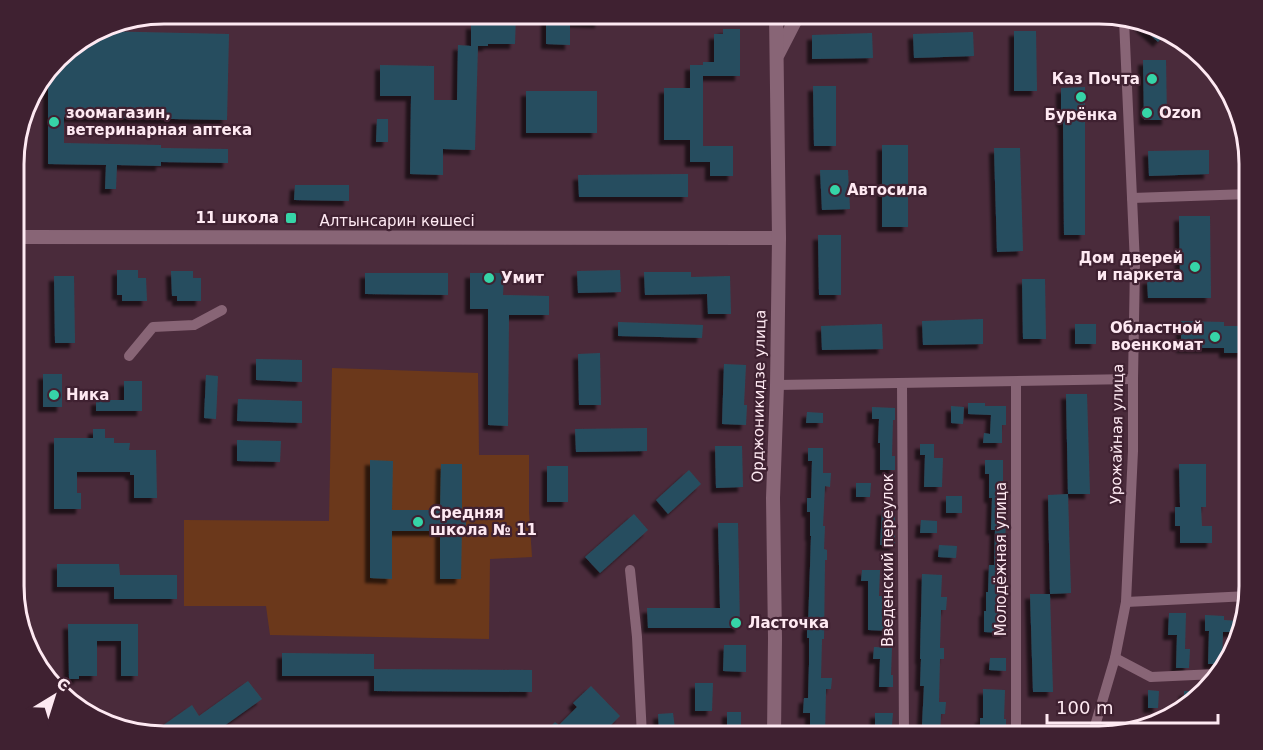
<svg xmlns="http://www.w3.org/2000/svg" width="1263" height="750" viewBox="0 0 1263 750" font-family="'DejaVu Sans',sans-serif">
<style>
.green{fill:#6b381b}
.building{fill:#284e5f;filter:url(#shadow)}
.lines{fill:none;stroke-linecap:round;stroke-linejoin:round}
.street{stroke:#886576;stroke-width:10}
.secondary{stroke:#886576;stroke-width:14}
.poi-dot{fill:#36d4a7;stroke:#3f2131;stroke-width:2}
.labels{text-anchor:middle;stroke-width:4.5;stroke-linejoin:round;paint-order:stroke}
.poi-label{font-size:15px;font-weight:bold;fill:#fee9f2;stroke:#3f2131;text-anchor:start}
.street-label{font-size:15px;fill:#fee9f2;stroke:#3f2131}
.rim{fill:none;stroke:#fee9f2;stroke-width:3}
</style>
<defs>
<filter id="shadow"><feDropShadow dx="-5" dy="5" stdDeviation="1.5" flood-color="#0009"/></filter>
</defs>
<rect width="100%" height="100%" fill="#4a2b3b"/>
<path class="green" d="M332 368 478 373 479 455H529V512L532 557 490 559 489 639 270 635 266 606H184V520L329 521Z"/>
<g class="building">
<path d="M495 14H516L515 44H488V46H471H478L475 150 443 149V175L410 174 411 96H380V65L434 66V100H457L458 45 471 46V24L495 25Z"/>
<path d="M546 14H600V23L570 22V45L546 44Z"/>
<path d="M1138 24 1167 32 1158 42Z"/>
<path d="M723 29H740V76H703V146H733V176H710V162H690V140H664V88H690V65H703V62H714V34H723Z"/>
<path d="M96 31 229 34 227 120 64 117V143L161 145V148L228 149V163L161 162V166L117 165 116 189H105L106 165 48 164V73L65 51Z"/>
<path d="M1014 31H1036L1037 91H1014Z"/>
<path d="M973 32 974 56 914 58 913 34Z"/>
<path d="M872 33 873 58 812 59V35Z"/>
<path d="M1143 60H1166L1167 120H1144Z"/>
<path d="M813 86H836V146H814Z"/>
<path d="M1085 87V235H1064L1063 122H1061V88Z"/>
<rect x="526" y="91" width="71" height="42"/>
<path d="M377 119H388V142H376Z"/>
<rect x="882" y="145" width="26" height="82"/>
<path d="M994 148H1020L1023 251 997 252Z"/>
<path d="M1209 150V174L1149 176 1148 151Z"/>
<path d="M820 170H848L850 209 822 210Z"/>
<path d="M688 174V197H579L578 175Z"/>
<path d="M295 185H349V201L294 200Z"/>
<path d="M1179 216H1210L1211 298H1148L1147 279 1180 278Z"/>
<path d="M818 235H841V295H819Z"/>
<path d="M117 270H138V278H146L147 301H122V295H117Z"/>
<path d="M620 270 621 292 578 293 577 271Z"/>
<path d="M171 271H193V278H201V301H177V296H172Z"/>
<path d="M644 272H691V277L730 276 731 314H708L707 294 645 295Z"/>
<path d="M365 273H448V295L365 294Z"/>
<path d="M470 273H504L503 295 549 296V315H509L508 426 488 425V309H470Z"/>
<path d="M54 276H74L75 343H55Z"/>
<path d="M1022 279H1045L1046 339H1023Z"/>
<path d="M983 319V344L923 345 922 321Z"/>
<path d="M1181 321 1224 322V326H1249V348H1243V353H1224V348H1181Z"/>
<path d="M618 322 703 325 702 338 618 336Z"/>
<path d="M882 324 883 349 822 350 821 326Z"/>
<rect x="1075" y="324" width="21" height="20"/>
<path d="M600 353 601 405H579L578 354Z"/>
<path d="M256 359 302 360V382L256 380Z"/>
<path d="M724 364 746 365 744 405H747L746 425 722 424Z"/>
<rect x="43" y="374" width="19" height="33"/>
<path d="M206 375 218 376 216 419 204 418Z"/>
<path d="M124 381H142V411H96V400H124Z"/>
<path d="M1066 394H1087L1090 494H1068Z"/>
<path d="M238 399 302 401V423L237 421Z"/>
<path d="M968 403H985V406H1006V425H1002V443H983L984 433 990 434 991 415 968 414Z"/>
<path d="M951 406 964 407 963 424 951 423Z"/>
<path d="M872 407 895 408V420H893L892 456H895V470H880V443H878L879 419H872Z"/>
<path d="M807 412 823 413V423H806Z"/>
<path d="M647 428V451L576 452 575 429Z"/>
<path d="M93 429H105V438H114V443H130L129 450H156L157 498H134V475H130V472H77V493H81V509H54V438H93Z"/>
<path d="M237 440 281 441 280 462 237 461Z"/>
<path d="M920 444H934V458H943L942 487H924L925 455H920Z"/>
<path d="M715 446H742L743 487 716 488Z"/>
<path d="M808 448H823V473H831L830 487 825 486 823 526H825L824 549 827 550V560H825L824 639H822L821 678H832L831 689H826L825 736H810V713H803L804 698H808L809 664V638H807V627H808L811 536H810V512H807V498H811L812 461H808Z"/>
<path d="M370 460 393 461 392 510H440L441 464H462V515H466V530H462L461 579H440V531H392V579L370 578Z"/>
<path d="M985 460H1003V485H1005V513L1006 514 1004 593H1006L1005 612H1007L1006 633 984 632V611H986V592H988L989 565H994L995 530H991L992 498H989V474H985Z"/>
<path d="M1179 464H1206V507H1201L1202 526H1212V543H1180V526H1175V507H1180Z"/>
<rect x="547" y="466" width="21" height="36"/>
<path d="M689 470 701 484 668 514 656 500Z"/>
<path d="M856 483H871L870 497H856Z"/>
<path d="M1068 494 1071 593 1050 594 1048 495Z"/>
<rect x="946" y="496" width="16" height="17"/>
<path d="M882 510 895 511V546L880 545Z"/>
<path d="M634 514 648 530 600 573 585 557Z"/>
<path d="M921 520 937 521V533H920Z"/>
<path d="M718 523H738L740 628H648L647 608H720Z"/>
<path d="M939 545 957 546 956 558 938 557Z"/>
<path d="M57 564H119L120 575H177V599H114V587H57Z"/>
<path d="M862 570H880L879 596H882V621L890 622V631L868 630V581H861Z"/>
<path d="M922 574 942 575 941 597H947L946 610H941L940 648H944V659H940L939 702H946L945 714H941L940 736H921V725H922L924 686H920L921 659H920Z"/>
<path d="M1030 594H1050L1053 692H1033Z"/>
<path d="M1169 613H1186L1185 649H1190L1189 668H1176L1177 635H1168Z"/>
<path d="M1205 615 1224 616V620L1241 621 1238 632H1223L1222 664H1208L1209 631H1205Z"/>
<path d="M68 624H138V676H121V641H97V676H79V679H69Z"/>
<path d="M724 645H746V672L723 671Z"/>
<path d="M874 647 892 648 891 675H893V687H879L880 659H873Z"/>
<path d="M282 653 374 654V676H282Z"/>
<path d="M990 658H1006V671L989 670Z"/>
<path d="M374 669 532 670V692L374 691Z"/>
<path d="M248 681 262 699 210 736H206L199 727 187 736H164L152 733 192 705 199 716Z"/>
<path d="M695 683H713L712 711H695Z"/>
<path d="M591 686 620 716 600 736 593 729 586 736H541L555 722 559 725 577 707 573 703Z"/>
<path d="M983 689 1005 690 1004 719H1006V732L980 731V718H983Z"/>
<path d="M1148 690 1159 691 1158 708H1148Z"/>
<path d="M1184 691H1199L1184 706Z"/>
<path d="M727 712H741V736H729V726H727Z"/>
<path d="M673 713 675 729 659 730 658 714Z"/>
<path d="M875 713H893L892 725H875Z"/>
</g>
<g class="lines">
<g class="street">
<path d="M1132 198 1249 194"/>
<path d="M129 356 153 327 194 325 222 310"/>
<path d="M902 383 904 736"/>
<path d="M777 385 1133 379"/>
<path d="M630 570 637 637 642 736"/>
<path d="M1126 602 1249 596"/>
<path d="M1115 658 1151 677 1216 674"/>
<path d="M1016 736V382"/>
<path d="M1092 736 1115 658 1126 602 1133 451V379L1135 264 1124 20"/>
</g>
<g class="secondary">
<path d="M778 54 797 17 802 14"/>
<path d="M15 143 19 615"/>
<path d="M15 237 779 238"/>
<path d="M774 736 775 638 773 498 777 385 779 238 776 14"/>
</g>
</g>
<g class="poi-dot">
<circle cx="1152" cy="79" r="6"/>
<circle cx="1081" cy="97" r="6"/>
<circle cx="1147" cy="113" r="6"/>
<circle cx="54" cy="122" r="6"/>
<circle cx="835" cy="190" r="6"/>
<rect x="285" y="212" width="12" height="12" rx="3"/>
<circle cx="1195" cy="267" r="6"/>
<circle cx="489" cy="278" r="6"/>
<circle cx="1215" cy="337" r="6"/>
<circle cx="54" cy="395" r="6"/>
<circle cx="418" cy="522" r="6"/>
<circle cx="736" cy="623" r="6"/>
</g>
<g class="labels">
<g class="poi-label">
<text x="1140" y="84" text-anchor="end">Каз Почта</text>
<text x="66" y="118">зоомагазин,<tspan x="66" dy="17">ветеринарная аптека</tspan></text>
<text x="1159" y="118">Ozon</text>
<text x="1081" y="120" text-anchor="middle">Бурёнка</text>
<text x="847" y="195">Автосила</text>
<text x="279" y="223" text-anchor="end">11 школа</text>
<text x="1183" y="263" text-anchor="end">Дом дверей<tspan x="1183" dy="17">и паркета</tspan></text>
<text x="501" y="283">Умит</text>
<text x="1203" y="333" text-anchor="end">Областной<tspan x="1203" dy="17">военкомат</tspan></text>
<text x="66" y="400">Ника</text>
<text x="430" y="518">Средняя<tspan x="430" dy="17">школа № 11</tspan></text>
<text x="748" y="628">Ласточка</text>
</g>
<g class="street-label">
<text x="397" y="226">Алтынсарин көшесі</text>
<text transform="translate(759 396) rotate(-89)" y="5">Орджоникидзе улица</text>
<text transform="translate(1117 434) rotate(-89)" y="5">Урожайная улица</text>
<text transform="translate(1001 559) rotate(-90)" y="5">Молодёжная улица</text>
<text transform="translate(888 560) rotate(-90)" y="5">Введенский переулок</text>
</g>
</g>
<path d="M0 0H1263V750H0ZM164 24H1099A140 140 0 0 1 1239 164V586A140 140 0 0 1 1099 726H164A140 140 0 0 1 24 586V164A140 140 0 0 1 164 24Z" fill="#3f2131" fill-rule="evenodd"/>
<path class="rim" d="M164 24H1099A140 140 0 0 1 1239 164V586A140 140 0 0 1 1099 726H164A140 140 0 0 1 24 586V164A140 140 0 0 1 164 24Z"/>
<g transform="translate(54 696) rotate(38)" stroke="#3f2131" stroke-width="4.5" paint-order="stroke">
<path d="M0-4.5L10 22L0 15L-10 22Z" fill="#fee9f2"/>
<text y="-9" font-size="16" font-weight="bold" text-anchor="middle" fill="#fee9f2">С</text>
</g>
<path d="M1047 714v9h171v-9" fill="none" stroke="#fee9f2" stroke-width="3"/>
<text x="1056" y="714" font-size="18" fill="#fee9f2" stroke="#3f2131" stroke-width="4.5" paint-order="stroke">100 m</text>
</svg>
